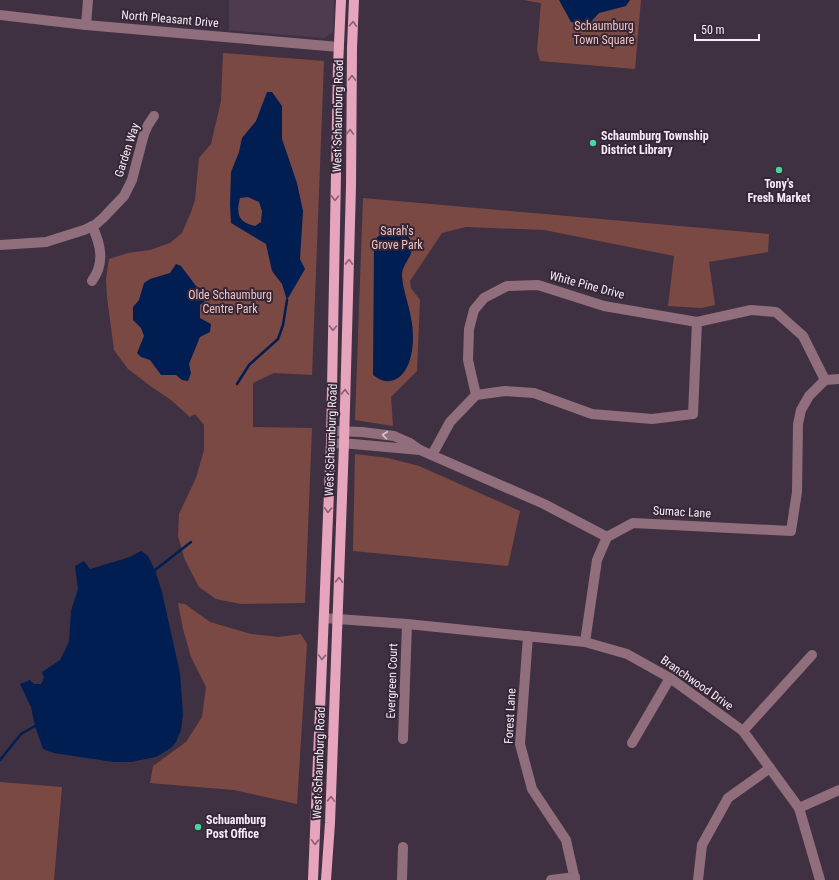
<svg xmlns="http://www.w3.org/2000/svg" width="839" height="880" viewBox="0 0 839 880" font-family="'Roboto Condensed',sans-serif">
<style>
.built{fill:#4e3b50}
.green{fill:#7b4944}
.water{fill:#001e51;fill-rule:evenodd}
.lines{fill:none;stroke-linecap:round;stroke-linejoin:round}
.stream{stroke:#001e51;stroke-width:2.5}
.minor{stroke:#906e7b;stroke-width:10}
.major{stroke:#e7a4bd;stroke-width:10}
.oneway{stroke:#865f73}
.oneway2{stroke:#d7c6d1}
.poi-dot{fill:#48d49d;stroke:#362737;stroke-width:1.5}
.labels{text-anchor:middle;stroke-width:4;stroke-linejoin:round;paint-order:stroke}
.street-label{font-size:12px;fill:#f5ebf6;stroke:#362737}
.park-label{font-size:12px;fill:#f1c4be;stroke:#362737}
.poi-label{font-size:12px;font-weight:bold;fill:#f5ebf6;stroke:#362737;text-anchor:start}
</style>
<rect width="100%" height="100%" fill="#403142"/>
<path class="built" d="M229 0H334L333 32 324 38 229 30Z"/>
<g class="green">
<path d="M523 0H641L635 69 540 61 537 50 541 3Z"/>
<path d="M223 53 324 61 312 375 274 373 253 383V427L312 428 305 603 241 604 216 599 199 587 185 560 178 536 179 514 196 478 204 450V425L195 414 190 417 171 400 153 388 128 369 114 350 107 297 106 279 109 259 128 253 150 250 170 243 182 233 191 212 195 200 199 158 211 144 214 131 221 101Z"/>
<path d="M363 198 769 234 768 252 709 262 715 305 702 308 668 306 674 256 544 230 466 227 442 233 410 281 411 288 420 300 417 371 391 397 393 426 355 420Z"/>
<path d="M355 454 388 458 419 466 520 511 508 566 353 551Z"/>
<path d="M178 603 185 604 210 622 251 634 278 637 301 634 307 644 297 804 234 790 150 783 153 766 186 742 202 717 206 687 191 657 183 629Z"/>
<path d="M0 782 62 787 54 880H0Z"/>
</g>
<g class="water">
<path d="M559 0H630L626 6 599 13 588 25 571 22Z"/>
<path d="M267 92H272L282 106V139L297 183 303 211 300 259 305 269 287 300 282 284 272 271 266 244 231 223 230 204 231 172 239 152 242 138 256 121ZM248 197 259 202 262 211 261 222 255 226C238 222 236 214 240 198Z"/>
<path d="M382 234H400L408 236 413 245C412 249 411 253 410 256 406 263 402 268 402 276 403 291 409 304 411 318 415 336 414 367 398 378 388 384 381 381 373 375L374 243 377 237Z"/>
<path d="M176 264 181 266 196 286 202 289 208 299 200 305V318L211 324 210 332 200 337 189 364 191 373 188 381 182 380 176 375H161L150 360 141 357 137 353 144 336 141 328 133 320V307L139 300 144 283 150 279 170 273Z"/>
<path d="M141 551 148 556 155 570 162 592 180 673 183 715 181 730 176 742 171 748 156 757 131 762H113L54 753 43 749 35 726 31 707 20 684 30 680 34 684H41L44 678 42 672 60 660 69 642 71 611 78 589 75 566 84 561 90 569 130 557Z"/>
</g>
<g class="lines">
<g class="stream">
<path d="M237 384 249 365 278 339 283 325 287 300"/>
<path d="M155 570 191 542"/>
<path d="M0 760 21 734 35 726"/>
</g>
<g class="minor">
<path d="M0 15 86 25 339 47"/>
<path d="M86 25 88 0"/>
<path d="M0 245 46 242 84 230 95 225 103 218 124 196 132 180 144 134 148 125 154 116"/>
<path d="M92 281C105 263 101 245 92 226"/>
<path d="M476 395 505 391 534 393 592 414 652 419 693 414 697 322"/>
<path d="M331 431 362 432 394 436 410 443 420 450 544 504 607 537 633 523 791 531 797 492 798 424 801 410 809 396 825 380 839 379"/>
<path d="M331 443 353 444 420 450"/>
<path d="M432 455 450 422 476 395 468 360 469 329 474 310 484 298 507 286 538 285 604 306 697 322 751 310 776 312 803 336 825 380"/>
<path d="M324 618 407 624 585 642 627 654 670 678 743 731 799 808 820 880"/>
<path d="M528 636 520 744 532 789 566 840 575 880"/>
<path d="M585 642 597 560 607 537"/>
<path d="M743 731 812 655"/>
<path d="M403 739 407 624"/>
<path d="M632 743 670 678"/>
<path d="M799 808 839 790"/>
<path d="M402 880 403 847"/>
<path d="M551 880 575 877"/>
<path d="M698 880 702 845 728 798 770 768"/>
</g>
<g class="major">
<path d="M313 880 331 443 338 66 341 0"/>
<path d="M326 880 330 823 344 443 351 186 352 48 354 0"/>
</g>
</g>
<defs><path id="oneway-chevron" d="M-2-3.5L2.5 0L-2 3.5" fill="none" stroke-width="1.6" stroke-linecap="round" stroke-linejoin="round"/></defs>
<g class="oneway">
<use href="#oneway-chevron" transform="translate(353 24) rotate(-87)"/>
<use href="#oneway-chevron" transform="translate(352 78) rotate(-89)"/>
<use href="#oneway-chevron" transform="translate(350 132) rotate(-88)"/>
<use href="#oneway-chevron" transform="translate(335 198) rotate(91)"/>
<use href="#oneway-chevron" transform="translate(349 262) rotate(-88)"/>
<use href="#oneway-chevron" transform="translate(333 328) rotate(91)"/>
<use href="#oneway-chevron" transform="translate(345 392) rotate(-88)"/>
<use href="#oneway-chevron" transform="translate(328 510) rotate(92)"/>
<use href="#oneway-chevron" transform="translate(339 580) rotate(-88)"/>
<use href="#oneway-chevron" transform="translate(322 657) rotate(92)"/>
<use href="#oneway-chevron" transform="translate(331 799) rotate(-88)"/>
<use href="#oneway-chevron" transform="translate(315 842) rotate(92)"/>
</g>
<use class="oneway2" href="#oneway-chevron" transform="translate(385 435) rotate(-173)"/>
<g class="poi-dot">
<circle cx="593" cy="143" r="4"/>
<circle cx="779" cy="170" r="4"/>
<circle cx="198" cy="827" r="4"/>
</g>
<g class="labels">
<g class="street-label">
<text transform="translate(170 19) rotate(5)" y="4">North Pleasant Drive</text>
<text transform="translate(338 116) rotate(-89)" y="4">West Schaumburg Road</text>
<text transform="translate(127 150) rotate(-72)" y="4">Garden Way</text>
<text transform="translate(587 285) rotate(15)" y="4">White Pine Drive</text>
<text transform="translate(331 440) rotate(-88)" y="4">West Schaumburg Road</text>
<text transform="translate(682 512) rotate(3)" y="4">Sumac Lane</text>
<text transform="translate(392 681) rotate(-88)" y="4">Evergreen Court</text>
<text transform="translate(697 683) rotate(35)" y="4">Branchwood Drive</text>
<text transform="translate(510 716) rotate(-87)" y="4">Forest Lane</text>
<text transform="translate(319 763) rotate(-88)" y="4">West Schaumburg Road</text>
</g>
<g class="park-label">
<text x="604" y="30">Schaumburg<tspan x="604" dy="14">Town Square</tspan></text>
<text x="397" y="235">Sarah's<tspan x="397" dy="14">Grove Park</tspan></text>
<text x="230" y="299">Olde Schaumburg<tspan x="230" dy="14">Centre Park</tspan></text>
</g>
<g class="poi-label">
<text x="601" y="140">Schaumburg Township<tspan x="601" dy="14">District Library</tspan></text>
<text x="779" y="188" text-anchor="middle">Tony's<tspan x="779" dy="14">Fresh Market</tspan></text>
<text x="206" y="824">Schuamburg<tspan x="206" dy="14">Post Office</tspan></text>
</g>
</g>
<path d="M695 34v6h64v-6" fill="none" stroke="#f5ebf6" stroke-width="2"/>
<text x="701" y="34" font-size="12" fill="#f5ebf6" stroke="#362737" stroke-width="3" paint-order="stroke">50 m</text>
</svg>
